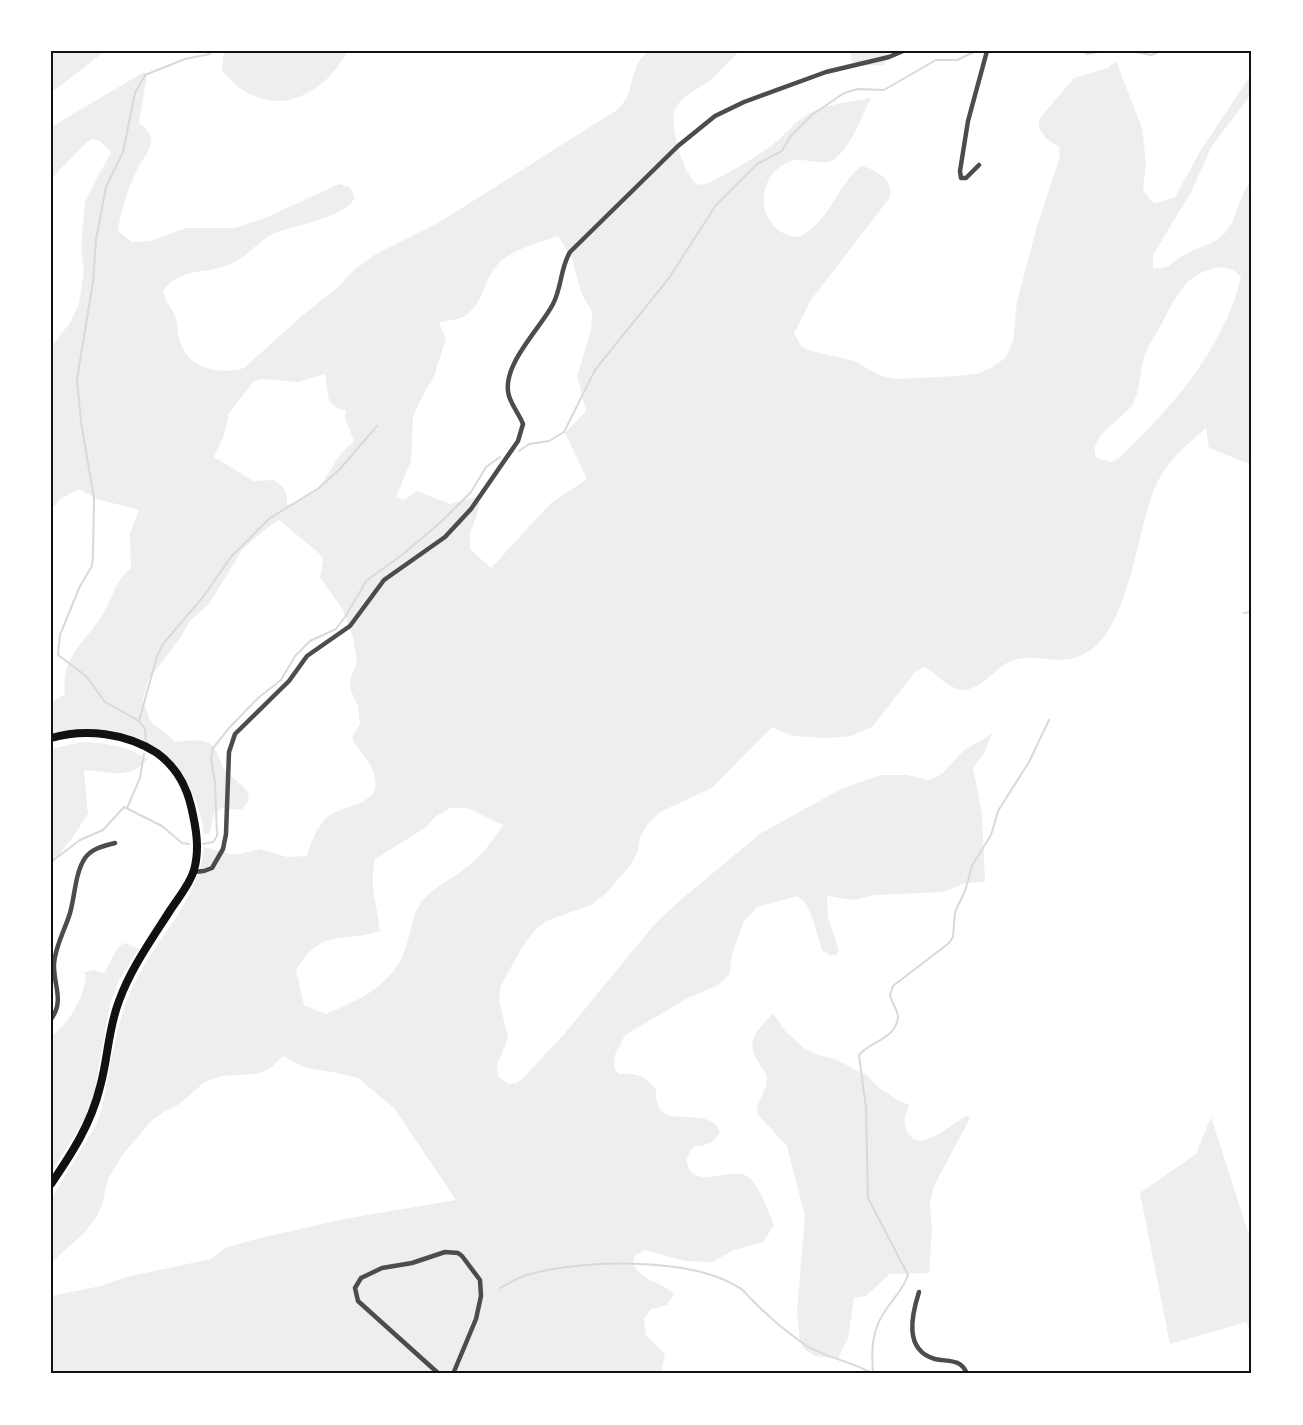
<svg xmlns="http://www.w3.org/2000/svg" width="1303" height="1425" viewBox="0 0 1303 1425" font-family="'Roboto Condensed',sans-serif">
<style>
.green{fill:#eee;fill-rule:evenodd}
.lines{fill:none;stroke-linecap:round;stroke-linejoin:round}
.stream{stroke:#d9d9d9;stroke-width:2}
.minor{stroke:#4c4c4c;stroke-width:4.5}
.trunk{stroke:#111;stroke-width:8}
.neatline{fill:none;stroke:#111;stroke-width:2}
</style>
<rect width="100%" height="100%" fill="#fff"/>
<g class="green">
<path d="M51 51H105L51 93Z"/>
<path d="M224 51H349C342 60 335 71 327 79 290 112 253 107 222 71Z"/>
<path d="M649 51H740C730 59 722 69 713 78 700 89 683 94 675 109 668 122 684 177 697 184 702 186 706 184 711 182 731 171 752 160 771 146 785 135 796 120 812 112 831 103 851 102 871 98 861 117 853 143 836 158 823 169 805 156 791 161 766 170 756 199 770 221 777 232 787 236 799 237 833 218 834 189 861 166 876 169 898 182 888 200L811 300 794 333 801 346 808 350 854 361 881 376 896 379 957 376 977 374 993 367 1006 357 1013 341 1017 302 1036 230 1060 156 1059 147C1047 140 1038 134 1039 119L1074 78 1108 68 1116 61 1142 128 1146 163 1143 190 1151 201 1157 203 1175 197 1201 150 1252 73V93L1212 146 1191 192 1153 255V268C1167 271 1172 262 1184 255 1197 247 1214 245 1225 233 1238 218 1238 196 1252 180V465L1209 448 1206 428C1187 444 1167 461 1156 485 1137 528 1130 626 1088 652 1061 668 1040 653 1014 660 993 666 980 697 955 688 943 684 936 672 924 667L915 672 872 727 851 736 830 738 792 736 772 727 712 788 660 812 647 825 640 838 638 851 630 866 605 894 591 905 546 921 535 930 523 946 501 985 499 999 508 1038 497 1065 498 1076 508 1084 517 1083 524 1077 566 1032 653 926 677 903 761 833 843 788 881 775H907L929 780 942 774 963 751 993 733 984 753 973 768 982 814 985 882 965 883 943 892 874 895 853 900 827 896 828 917 839 951 836 955H829L822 950 812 917 806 904 798 896 757 907 744 921 733 951 729 975 718 985 688 998 625 1035 615 1055 614 1067 619 1074C639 1074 642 1074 656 1089 653 1138 703 1100 720 1131 715 1143 708 1145 695 1146 689 1152 685 1157 688 1166 696 1189 728 1168 745 1175 758 1180 768 1212 774 1225L763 1242 734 1250 712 1262 685 1261 645 1250 635 1256 633 1263C644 1284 658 1279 674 1294L667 1305 651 1309 644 1319 646 1335 665 1354 661 1374H51V1296L101 1286 126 1277 211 1259 225 1248 256 1239 344 1219 456 1200 394 1108 364 1083 359 1078 338 1073 306 1068 283 1056 269 1069 256 1074 221 1076 205 1082 179 1104 165 1111 151 1121 124 1153 108 1179 102 1205 95 1219 84 1233 54 1260 51 1266V1199L96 1125 101 1112C110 1071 115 1024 133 986 155 939 199 901 204 847L229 854H239L260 849 287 857 307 856C310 843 317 828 326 818 341 804 381 807 375 778 372 762 360 753 352 738L360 724 358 706 350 689 351 677 357 663 353 637 343 610 320 577 323 560 320 554 279 520 263 531 242 550 209 604 190 621 181 637 148 680 143 700 150 721 176 742C187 741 201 738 210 744 219 751 219 763 226 771 237 785 260 790 242 810L222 808 214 813 210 833 204 835C196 758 125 710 51 736V703L65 694C60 656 86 642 103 614 112 598 116 580 131 568L130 533 139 510 97 499 79 489 61 498 51 510V348L71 321 79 304 84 270 81 248 85 201 111 152 100 141 92 139 86 143 51 179V127L144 72 147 75 139 123C145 127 151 132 151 141 150 152 142 159 138 168 128 189 121 208 118 231L132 242 150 241 186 228H235L265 218 339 184 350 187 355 198C344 218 295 225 275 233 258 240 248 258 228 265 205 274 178 268 163 291 165 302 172 308 176 319 178 326 177 334 180 341 188 369 219 375 244 368L303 315 338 287 354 270 376 254 438 223 617 110C620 106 625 102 627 97 635 78 631 65 649 51ZM558 236 572 258 581 292 592 312 591 331 577 376 586 411 565 433 587 479 551 503 491 568 470 549V532L476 518 480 503 475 497 450 504 417 491 404 500 396 497 411 461 413 417 421 399 434 376 446 339 439 323C448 319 456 321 465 316 483 304 484 279 498 264 512 249 539 243 558 236ZM1222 267 1234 270 1241 277C1223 351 1171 408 1118 459L1111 462 1097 458C1086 438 1120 420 1130 408 1141 393 1139 374 1144 357 1148 345 1156 334 1162 323 1178 294 1185 272 1222 267ZM325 374 329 401 338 409 346 410 345 418 354 441C325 464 330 494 287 505V496L283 487 274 480 253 481 214 457 223 438 229 413 254 381 262 379 298 382ZM450 808H467L503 825C491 843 479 859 462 871 448 881 433 888 422 901 413 913 412 926 408 940 397 983 364 998 326 1014L304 1005 296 970C324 926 340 944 380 931 377 902 369 890 375 859L425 828 435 817Z"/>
<path d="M850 51H888L884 65 858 66 852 61Z"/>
<path d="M82 742C107 743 126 746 147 759 130 781 109 771 84 770L88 813 75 834 51 865V749Z"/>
<path d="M126 943 139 949 119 980 110 1004 94 1094 86 1117 51 1173V1037C69 1023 85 997 86 974L82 973 94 970 104 973 119 946Z"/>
<path d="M773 1013 785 1031 805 1049 817 1055 835 1059 868 1076 879 1088 899 1101 910 1105C905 1114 902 1121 907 1131 920 1157 950 1123 967 1116L970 1118 933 1188 930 1204 932 1230 929 1273 890 1274 866 1296 854 1298 848 1338 838 1359 815 1356 805 1350 800 1342 797 1311 805 1216 787 1146 758 1115 757 1107 766 1086 767 1076 754 1055 752 1043 757 1031Z"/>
<path d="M1211 1117 1252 1244V1334L1246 1322 1170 1344 1140 1193 1196 1154Z"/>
</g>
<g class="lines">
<g class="stream">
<path d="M1030 51H1046"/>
<path d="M1082 51 1087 54 1104 51"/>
<path d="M1131 51 1151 55 1161 51"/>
<path d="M519 451 529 444 549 441 564 432 595 370 669 278 716 205 757 164 782 151 790 137 812 115 844 93 858 89 884 90 936 60H957L976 51"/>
<path d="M1244 613 1252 612"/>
<path d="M139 721 157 656 163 644 203 597 231 557 270 518 319 488 339 470 377 426"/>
<path d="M146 741 145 729 139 721 105 702 86 676 58 655 60 635 80 586 92 566 93 556 94 498 81 422 77 379 93 282 96 240 106 187 123 152 135 93 145 75 185 59 210 54"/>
<path d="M127 808 140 778 144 754"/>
<path d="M203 844 213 842 217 836 215 783 211 758 213 748 230 727 258 698 281 680 295 656 310 641 336 629 345 617 367 580 402 555 442 521 471 492 486 467 500 457"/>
<path d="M51 862 80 840 103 830 124 807 162 826 182 843 189 844"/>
<path d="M500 1288C509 1283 518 1278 527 1275 580 1259 691 1257 738 1287 744 1290 748 1296 752 1300 769 1317 787 1333 807 1346 828 1359 853 1361 873 1374"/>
<path d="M873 1374C871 1345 872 1327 890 1304 898 1293 904 1287 908 1275L868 1198 866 1108 859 1055C870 1041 896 1039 898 1017 898 1010 891 1002 890 995L893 986 949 943 953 937 955 912 965 891 972 866 991 835 998 811 1029 762 1049 720"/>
</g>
<g class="minor">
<path d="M979 165 966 178H961L960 171 968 121 987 51"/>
<path d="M193 872 204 871 212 868 223 849 226 834 229 752 235 734 289 681 307 656 350 626 384 580 445 537 471 509 518 441 523 424C519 414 512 406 509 396 500 366 541 328 553 304 562 287 560 269 570 252L678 146 715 116 744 102 826 72 889 57 903 51"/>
<path d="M51 1019C65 1001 53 984 54 964 55 946 65 930 70 913 75 896 75 873 85 858 92 848 104 846 115 843"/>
<path d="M919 1292C912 1314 903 1350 935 1359 948 1362 961 1358 967 1374"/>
<path d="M439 1374 358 1301 355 1288 361 1278 382 1268 412 1263 445 1252 458 1253 462 1256 480 1280 481 1296 476 1319 453 1374"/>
</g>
<path class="trunk" d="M51 738C86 728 126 733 157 753 175 766 186 785 191 806 196 827 200 849 194 870 190 884 179 897 171 909 152 939 131 968 119 1001 108 1029 108 1059 100 1087 91 1124 72 1153 51 1184"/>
</g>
<rect width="1303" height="1425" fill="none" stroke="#ffffff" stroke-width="105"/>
<rect x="52" y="52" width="1198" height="1320" class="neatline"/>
</svg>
